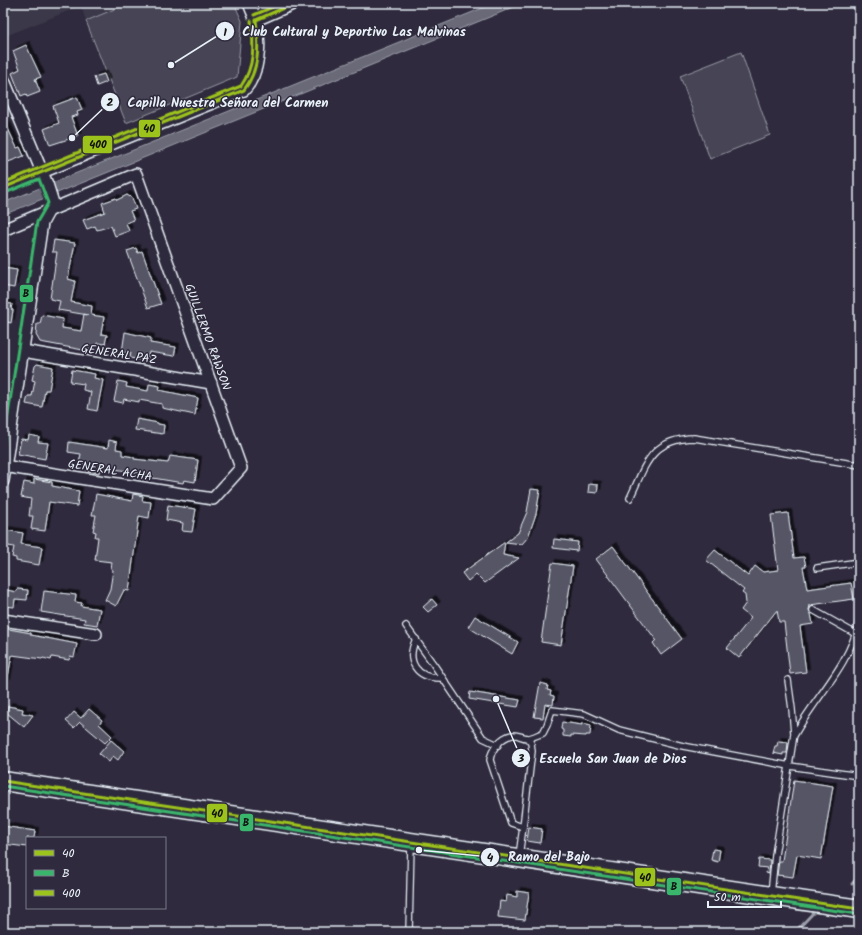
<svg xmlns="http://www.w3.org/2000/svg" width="862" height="935" viewBox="0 0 862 935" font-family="Kalam,sans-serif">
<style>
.built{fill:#3b3749}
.green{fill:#464455;stroke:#979aa6}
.water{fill:#696978;stroke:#9c9fab}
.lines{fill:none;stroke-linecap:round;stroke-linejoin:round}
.stream{stroke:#9c9fab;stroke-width:3}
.building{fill:#575565;stroke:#e8f1f8;filter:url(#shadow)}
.service-casing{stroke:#e8f1f8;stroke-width:8}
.minor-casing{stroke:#e8f1f8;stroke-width:14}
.primary-casing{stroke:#e8f1f8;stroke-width:21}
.service{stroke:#2f2a3d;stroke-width:5.5}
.minor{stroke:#2f2a3d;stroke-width:11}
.primary{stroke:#2f2a3d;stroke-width:18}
.bus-1-casing{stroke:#2f2a3d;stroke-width:6}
.bus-2-casing{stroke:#2f2a3d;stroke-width:6}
.bus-3-casing{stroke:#2f2a3d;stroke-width:6}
.bus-1{stroke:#9cc31c;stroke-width:3}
.bus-2{stroke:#3ab66c;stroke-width:3}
.bus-3{stroke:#9cc31c;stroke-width:3}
.labels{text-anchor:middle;stroke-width:3;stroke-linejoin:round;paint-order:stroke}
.street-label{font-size:12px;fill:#e8f1f8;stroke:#2f2a3d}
.leader{fill:none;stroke:#e8f1f8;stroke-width:1.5}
.callout-dot{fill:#e8f1f8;stroke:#2f2a3d;stroke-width:1.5}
.mark-label{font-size:12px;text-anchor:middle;font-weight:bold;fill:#111}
.callout-label{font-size:13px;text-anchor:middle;font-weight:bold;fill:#e8f1f8;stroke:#2f2a3d;stroke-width:3;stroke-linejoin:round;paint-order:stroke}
.line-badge{stroke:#2f2a3d;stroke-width:1.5}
.pale-badge-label{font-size:11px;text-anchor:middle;font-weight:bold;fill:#111}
</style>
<defs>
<filter id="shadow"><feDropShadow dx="3.5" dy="-3.5" stdDeviation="0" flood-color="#0009"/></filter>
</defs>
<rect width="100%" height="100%" fill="#2f2a3d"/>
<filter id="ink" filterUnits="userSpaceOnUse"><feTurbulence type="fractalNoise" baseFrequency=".025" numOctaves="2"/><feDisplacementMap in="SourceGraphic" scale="8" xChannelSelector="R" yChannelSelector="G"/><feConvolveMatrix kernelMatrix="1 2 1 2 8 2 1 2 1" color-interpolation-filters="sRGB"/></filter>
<g filter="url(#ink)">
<path class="built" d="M3 3H129L86 21 81 6 3 37Z"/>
<g class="green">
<path d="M129 3H234L242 21 237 77 126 123 86 21Z"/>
<path d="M741 52 770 135 710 159 680 76Z"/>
</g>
<path class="water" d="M495 3H524L3 215V203Z"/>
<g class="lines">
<g class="stream">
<path d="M852 884 859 876"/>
<path d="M796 909 859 918"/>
<path d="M795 932 815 911"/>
</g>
</g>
<g class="building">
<path d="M26 45 41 77 35 79 40 92 27 97 26 94 21 96 12 73 20 69 13 51Z"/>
<path d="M104 74 107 82 97 86 94 77Z"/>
<path d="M77 97 82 110 77 112 78 115 71 117 78 136 50 145 44 129 59 123 53 106Z"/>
<path d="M3 118 17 148 20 147 24 156 3 164Z"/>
<path d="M127 195 132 198 136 209 130 211 134 220 126 223 129 231 115 236 111 226 97 230 95 226 87 229 83 220 105 212 102 203 116 198 117 200Z"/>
<path d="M54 240 75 243 68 279 75 281 71 302 92 306 91 315 104 317 101 334 107 335 105 344 97 343 95 350 83 348V350L40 342 36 335 37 324H40L42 315 63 319 62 328 81 331 84 314 88 315 58 310 60 301 50 299 57 252H52Z"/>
<path d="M136 248 138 253 142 251 161 304 148 308 127 251Z"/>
<path d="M3 268 17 270 14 288 3 286Z"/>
<path d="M3 303 12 304 11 309 13 310 11 323 3 321Z"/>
<path d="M125 332 151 338 150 343 176 347 174 356 149 352 147 361 130 358 131 353 122 352Z"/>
<path d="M37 364 53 367 49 390H45L42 407 26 404 28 396H32L35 381 32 380 35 366Z"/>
<path d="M72 370 95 374 94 378 103 380 97 411 88 409 91 392 83 390 84 384 70 382Z"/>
<path d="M118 381 127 383 126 387 148 391 149 384 160 386 159 390 198 398 195 415 162 408V404L139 400V402L124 399 123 403 114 401Z"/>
<path d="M137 419 158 423V424L164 425 163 434 135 430Z"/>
<path d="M29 435 39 437 38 442 48 443 45 459 18 454 21 439 28 440Z"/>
<path d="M109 440 117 442 116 449 122 450V455L134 457V459L168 463 170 456 198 460 195 482 184 480 183 483 147 477 148 474 100 467 99 473 87 471 88 465 79 463 81 454 68 452 69 442 108 448Z"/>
<path d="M34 479 52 482V486L79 491 77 506 49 502 45 531 31 529 33 516H29L31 499 21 497 24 482 34 484Z"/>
<path d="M589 484 598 485 597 493 588 492Z"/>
<path d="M531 489 540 490 536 514 528 537 522 544 506 542 518 533 527 512Z"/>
<path d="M96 494 132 501 133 494 143 496 142 501 151 502 149 518 139 516 129 591 124 590 116 606 105 600 110 589 113 570 111 569 112 562 95 560 98 537H95L96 532 93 531 96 515H92Z"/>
<path d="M168 505 196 509 192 532 182 531 183 523 166 520Z"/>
<path d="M788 513 794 558 804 557 806 567H803L807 589 851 583 854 599 810 605 809 610 811 614 813 624 800 626 806 672 790 674 784 622H779L777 610 739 658 727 648 751 618 741 610 746 603 745 595 742 593 744 590 706 560 715 550 748 576 755 566 763 572 778 570 771 515Z"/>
<path d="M5 530 23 533 21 544 42 547 39 565 16 561V558L12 557 14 547 3 545Z"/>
<path d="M554 539 578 542 577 551 553 548Z"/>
<path d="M505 542 503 555 519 558 485 583 476 574 468 581 462 573Z"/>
<path d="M613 546 682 639 661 655 653 643 656 640 596 559Z"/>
<path d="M552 563 573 566 561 645 541 642Z"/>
<path d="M17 589 28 590 27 600 15 599 14 607 5 606 7 590 16 592Z"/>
<path d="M44 591 76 595 75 602 82 603 81 606 100 609 97 625 84 623 85 619 41 612Z"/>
<path d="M432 599 437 605 428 612 423 607Z"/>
<path d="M475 616 518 642 512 654 468 627Z"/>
<path d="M3 628 31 633V635L77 644 74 657 70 656 69 660 52 657 51 660 43 658 42 659 12 655 7 682 3 681Z"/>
<path d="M540 683 548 685 547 690 551 691 550 695 554 696 553 705 545 704 543 718 534 717Z"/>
<path d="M470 692 520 700 518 707 469 699Z"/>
<path d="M8 706 23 709 22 713 33 715 24 727 7 713Z"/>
<path d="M89 709 102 720 99 724 112 736 105 743 80 722 74 728 66 721 74 712 81 718Z"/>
<path d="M562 722 582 725V723L591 725 590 735H586V736L571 735V737L563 736V730L561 729Z"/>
<path d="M111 740 124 751 118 760 113 756 109 762 99 754Z"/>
<path d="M778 741 788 742 787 753H783V755L773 753 775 746H777Z"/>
<path d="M794 780 833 786 821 859 797 855 793 877 777 875 779 861H782Z"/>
<path d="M3 826 35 831 34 838H27V847L3 844Z"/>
<path d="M529 827 542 829 540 843 527 841Z"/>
<path d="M713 849 720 850 718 862 711 860Z"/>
<path d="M759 859 770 860 769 874 766 873 767 868 758 867Z"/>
<path d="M517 891 529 893 525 920 498 917 500 901 506 902 507 895 517 897Z"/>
</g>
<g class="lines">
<defs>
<g id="service">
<path d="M630 498C646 464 651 439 694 438L859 465"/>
<path d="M817 568 859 562"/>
<path d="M813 610 856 634"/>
<path d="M406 626 434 665 483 738 498 745"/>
<path d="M416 639C405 662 417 679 442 678"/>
<path d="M795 734C816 696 850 665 859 621"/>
<path d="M527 738 531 743 532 751 523 827 511 823 490 760C491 750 501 737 512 735 518 734 522 738 528 738 532 738 539 734 543 733L547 725 552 710 584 714 619 730 683 746 790 766 859 776"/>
<path d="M519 856 523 827"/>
<path d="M771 894 775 855 794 734 792 709 788 680"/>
<path d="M409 932 411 844"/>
</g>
<g id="minor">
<path d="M256 20 295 3"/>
<path d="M3 78 47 184 53 203 42 223 3 481"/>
<path d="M3 188 244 90C260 73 261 42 256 21 254 15 251 9 249 3"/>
<path d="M3 230 136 174 241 468 213 499 3 466"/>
<path d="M23 351 211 383"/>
<path d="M3 620 96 634"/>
</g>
<path id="primary" d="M3 781 859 909"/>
</defs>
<use href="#service" class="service-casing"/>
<use href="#minor" class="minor-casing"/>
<use href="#primary" class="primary-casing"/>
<use href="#service" class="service"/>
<use href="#minor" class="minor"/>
<use href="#primary" class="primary"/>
<defs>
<g id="bus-1">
<path d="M3 188 244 90C260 69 259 45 256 20L295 3"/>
<path d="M3 781 859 909"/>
</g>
<g id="bus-2">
<path d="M3 448 37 222 48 203 39 179 5 193"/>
<path d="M3 786 858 914"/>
</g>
<g id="bus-3">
<path d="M254 15 282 3"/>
<path d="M3 183 241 86C255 66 254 44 251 21"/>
</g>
</defs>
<use href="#bus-1" class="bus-1-casing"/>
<use href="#bus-2" class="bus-2-casing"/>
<use href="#bus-3" class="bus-3-casing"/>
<use href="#bus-1" class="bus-1"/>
<use href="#bus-2" class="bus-2"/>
<use href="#bus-3" class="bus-3"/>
</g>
</g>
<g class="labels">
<g class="street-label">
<text transform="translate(208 337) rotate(70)" y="4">GUILLERMO RAWSON</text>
<text transform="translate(119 354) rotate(9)" y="4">GENERAL PAZ</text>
<text transform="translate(110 470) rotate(9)" y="4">GENERAL ACHA</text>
</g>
</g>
<path class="leader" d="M171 65L225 31M72 138L110 102M496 699L521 758M419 850L490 857"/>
<g class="callout-dot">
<circle cx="171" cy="65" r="4"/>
<circle cx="72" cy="138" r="4"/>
<circle cx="496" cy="699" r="4"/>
<circle cx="419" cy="850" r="4"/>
<circle cx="225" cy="31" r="10"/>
<circle cx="110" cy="102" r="10"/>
<circle cx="521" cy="758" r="10"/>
<circle cx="490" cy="857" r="10"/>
</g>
<g class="mark-label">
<text x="225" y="36">1</text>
<text x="110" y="106">2</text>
<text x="521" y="762">3</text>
<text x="490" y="861">4</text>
</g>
<g class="callout-label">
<text x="354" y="36">Club Cultural y Deportivo Las Malvinas</text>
<text x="228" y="107">Capilla Nuestra Señora del Carmen</text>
<text x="613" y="763">Escuela San Juan de Dios</text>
<text x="549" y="861">Ramo del Bajo</text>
</g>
<g class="line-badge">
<rect x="138" y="119" width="23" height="19" rx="4" fill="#9cc31c"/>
<rect x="82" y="135" width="31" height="19" rx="4" fill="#9cc31c"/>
<rect x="19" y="284" width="15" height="19" rx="4" fill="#3ab66c"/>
<rect x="206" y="803" width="22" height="20" rx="4" fill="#9cc31c"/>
<rect x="239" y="813" width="15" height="19" rx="4" fill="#3ab66c"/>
<rect x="634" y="867" width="22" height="20" rx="4" fill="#9cc31c"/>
<rect x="666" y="877" width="16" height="19" rx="4" fill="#3ab66c"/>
</g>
<g class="pale-badge-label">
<text x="149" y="132">40</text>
<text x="98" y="148">400</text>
<text x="26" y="297">B</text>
<text x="217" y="817">40</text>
<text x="246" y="826">B</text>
<text x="645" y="881">40</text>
<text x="674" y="890">B</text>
</g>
<rect width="862" height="935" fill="none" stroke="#2f2a3d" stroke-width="16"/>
<rect x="8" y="8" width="846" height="919" fill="none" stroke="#e8f1f8" stroke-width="1.5" filter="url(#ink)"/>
<rect x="26" y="837" width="140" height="72" fill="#2f2a3d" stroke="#797a88"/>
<rect x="34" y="850" width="20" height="6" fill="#9cc31c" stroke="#797a88"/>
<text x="62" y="857" font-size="12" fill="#e8f1f8">40</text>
<rect x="34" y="870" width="20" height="6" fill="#3ab66c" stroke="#797a88"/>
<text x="62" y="877" font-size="12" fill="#e8f1f8">B</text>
<rect x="34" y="890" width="20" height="6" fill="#9cc31c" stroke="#797a88"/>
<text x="62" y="897" font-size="12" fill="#e8f1f8">400</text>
<path d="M708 901v6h73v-6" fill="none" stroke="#e8f1f8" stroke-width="2"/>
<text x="714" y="901" font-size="12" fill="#e8f1f8" stroke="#2f2a3d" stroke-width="3" paint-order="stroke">50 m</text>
</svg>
